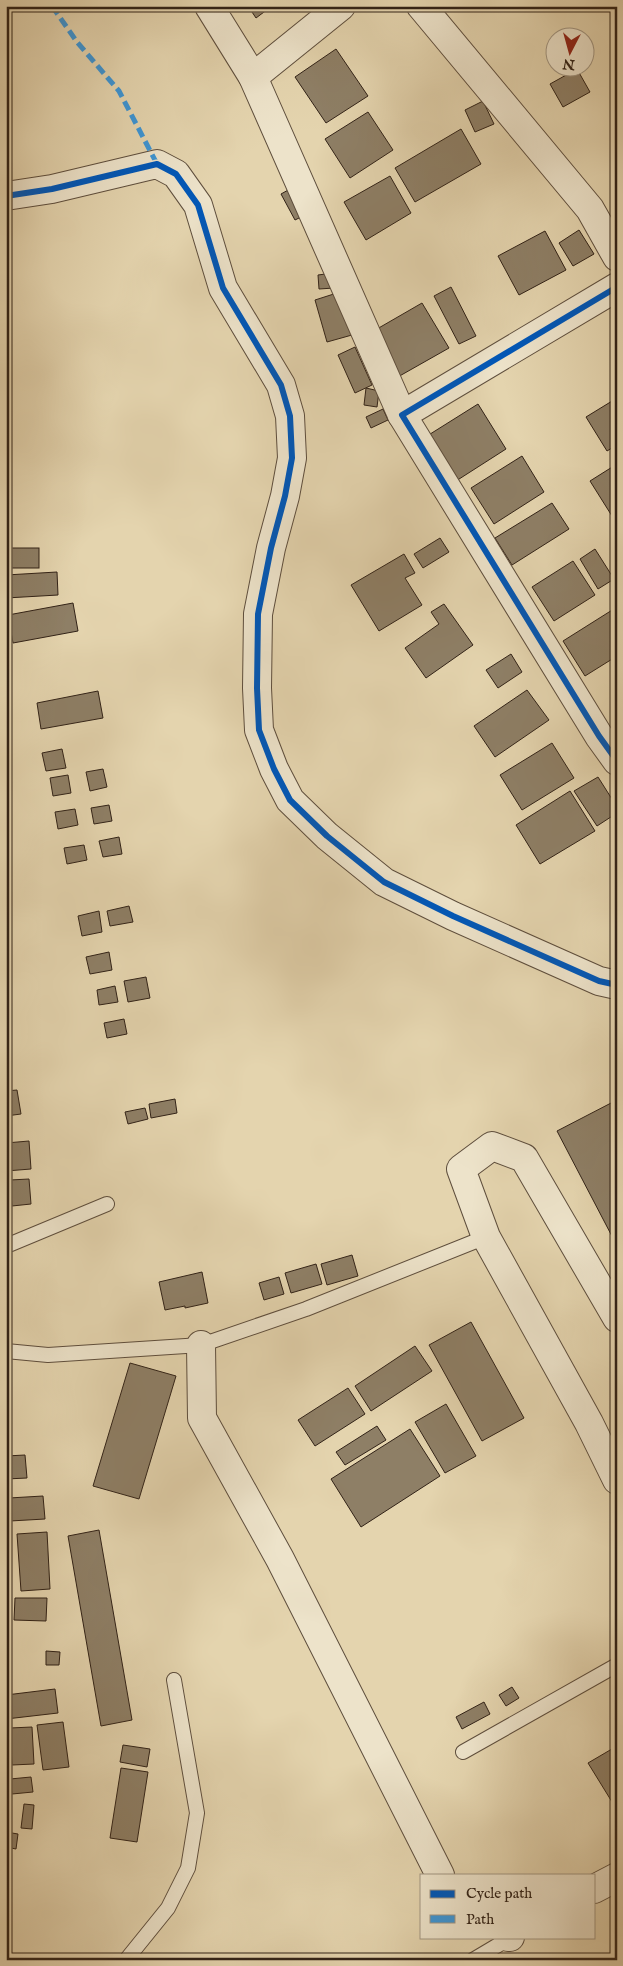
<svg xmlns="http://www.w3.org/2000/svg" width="623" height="1966" viewBox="0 0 623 1966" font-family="'IM FELL English',serif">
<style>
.building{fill:#8e7f66;stroke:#312217}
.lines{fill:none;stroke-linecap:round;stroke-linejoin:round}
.service-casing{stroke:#5e4e3d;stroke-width:16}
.minor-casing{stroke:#5e4e3d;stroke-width:30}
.service{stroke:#ede3ca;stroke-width:14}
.minor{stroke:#ede3ca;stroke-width:28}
.quiet{stroke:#3d95d4;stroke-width:5;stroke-dasharray:10 5;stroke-linecap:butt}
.cycleway-casing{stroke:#ede3ca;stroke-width:9}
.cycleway{stroke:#0057b8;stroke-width:6}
</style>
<rect width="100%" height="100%" fill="#e4d4ae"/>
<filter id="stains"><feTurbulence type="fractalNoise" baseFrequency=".004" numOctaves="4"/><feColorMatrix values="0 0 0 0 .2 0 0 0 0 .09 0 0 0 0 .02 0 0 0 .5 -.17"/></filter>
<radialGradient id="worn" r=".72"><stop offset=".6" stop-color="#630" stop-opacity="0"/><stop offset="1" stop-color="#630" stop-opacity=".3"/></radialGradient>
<g class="building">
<path d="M248 6H272L256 18Z"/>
<path d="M336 49 368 96 326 123 295 77Z"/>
<path d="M577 69 590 92 563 107 550 84Z"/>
<path d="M483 101 494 124 475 132 465 110Z"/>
<path d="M368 112 393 150 350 178 325 139Z"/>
<path d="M461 129 481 164 415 202 395 168Z"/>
<path d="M390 176 411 213 366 240 344 202Z"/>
<path d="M299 184 313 211 295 220 281 194Z"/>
<path d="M579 230 594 254 573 266 559 243Z"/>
<path d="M545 231 566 270 519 295 498 256Z"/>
<path d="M333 273 334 288 319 289 318 275Z"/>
<path d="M451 287 476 336 459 344 434 296Z"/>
<path d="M340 292 352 335 327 342 315 300Z"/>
<path d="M422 303 449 348 396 378 370 333Z"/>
<path d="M355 347 372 385 355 393 338 355Z"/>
<path d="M366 388 379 391 377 407 364 405Z"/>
<path d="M617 398V445L607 451 586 417Z"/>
<path d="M478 404 506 449 456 481 427 436Z"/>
<path d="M383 409 388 420 371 428 366 417Z"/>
<path d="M522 456 544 492 494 524 471 488Z"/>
<path d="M617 464V513L612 516 590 481Z"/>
<path d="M552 503 569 529 512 565 495 538Z"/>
<path d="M440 538 449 552 423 568 414 554Z"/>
<rect x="6" y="548" width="33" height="20"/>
<path d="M595 549 614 579 598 589 580 559Z"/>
<path d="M404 554 415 573 405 578 422 605 379 631 351 585Z"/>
<path d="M573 561 595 595 554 621 532 587Z"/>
<path d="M57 572 58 595 6 598V575Z"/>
<path d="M73 603 78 631 13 643 8 615Z"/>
<path d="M444 604 473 645 426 678 405 648 439 624 431 612Z"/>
<path d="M617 607V656L585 676 563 641Z"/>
<path d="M511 654 522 672 498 688 486 670Z"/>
<path d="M527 690 549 720 495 757 474 726Z"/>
<path d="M98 691 103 718 41 729 37 703Z"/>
<path d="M552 743 574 778 522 810 500 775Z"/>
<path d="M62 749 66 768 46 771 42 753Z"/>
<path d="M103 769 107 787 90 791 86 772Z"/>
<path d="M68 775 71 793 53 796 50 778Z"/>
<path d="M598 777 617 807V813L597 826 574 791Z"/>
<path d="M570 791 595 831 540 864 516 825Z"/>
<path d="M109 805 112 821 94 824 91 808Z"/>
<path d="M75 809 78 825 58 829 55 812Z"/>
<path d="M119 837 122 854 103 857 99 841Z"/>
<path d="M84 845 87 860 67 864 64 848Z"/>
<path d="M129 906 133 922 110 926 107 911Z"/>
<path d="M99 911 102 932 82 936 78 916Z"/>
<path d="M109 952 112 970 90 974 86 957Z"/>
<path d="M146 977 150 998 128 1002 124 981Z"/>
<path d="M115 986 118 1002 99 1005 97 990Z"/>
<path d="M124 1019 127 1034 107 1038 104 1023Z"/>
<path d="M17 1090 21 1114 6 1116V1091Z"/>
<path d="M175 1099 177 1113 151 1118 149 1104Z"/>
<path d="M613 1102 617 1110V1242H615L557 1131Z"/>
<path d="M145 1108 148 1119 128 1124 125 1112Z"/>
<path d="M29 1141 31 1169 6 1171V1143Z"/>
<path d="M29 1179 31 1204 12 1206 10 1180Z"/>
<path d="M352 1255 358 1276 327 1285 321 1264Z"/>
<path d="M316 1264 322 1284 291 1293 285 1273Z"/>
<path d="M202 1272 208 1303 185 1308V1306L165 1310 159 1282Z"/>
<path d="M279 1277 284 1294 264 1300 259 1283Z"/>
<path d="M471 1322 524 1418 482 1441 429 1345Z"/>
<path d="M415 1346 432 1371 371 1411 355 1386Z"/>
<path d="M130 1363 176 1376 139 1499 93 1486Z"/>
<path d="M348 1388 365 1414 315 1446 298 1420Z"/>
<path d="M446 1404 476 1456 445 1473 415 1422Z"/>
<path d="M377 1426 386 1440 345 1465 336 1452Z"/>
<path d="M410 1429 440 1476 361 1527 331 1479Z"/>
<path d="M25 1455 27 1478 6 1479V1456Z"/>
<path d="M43 1496 45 1519 10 1521 9 1498Z"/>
<path d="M99 1530 132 1720 101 1726 68 1536Z"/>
<path d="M47 1532 50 1589 21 1591 17 1534Z"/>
<path d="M6 1539H8L11 1580 6 1581Z"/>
<path d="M15 1598H47L46 1621 14 1620Z"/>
<path d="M46 1651 60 1652 59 1665H46Z"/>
<path d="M512 1687 519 1698 506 1706 499 1695Z"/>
<path d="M55 1689 58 1713 6 1719V1695Z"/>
<path d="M484 1702 490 1714 462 1729 456 1717Z"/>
<path d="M63 1722 69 1767 43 1770 37 1725Z"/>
<path d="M32 1727 34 1764 12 1765 10 1728Z"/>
<path d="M123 1745 150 1749 147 1767 120 1762Z"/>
<path d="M617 1746V1810L588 1763Z"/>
<path d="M121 1768 148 1772 137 1842 110 1838Z"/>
<path d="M31 1777 33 1792 12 1794 10 1779Z"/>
<path d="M24 1804 34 1805 32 1829 21 1828Z"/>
<path d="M6 1832 18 1834 16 1849 6 1847Z"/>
</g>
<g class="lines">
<defs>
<g id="service">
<path d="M6 1246 107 1204"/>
<path d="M6 1351 48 1355 201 1345 306 1309 486 1237"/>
<path d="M463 1752 617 1665"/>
<path d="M126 1960 168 1908 188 1868 197 1813 174 1680"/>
<path d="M473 1960 510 1938"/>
</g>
<g id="minor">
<path d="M209 6 253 77 402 415"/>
<path d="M421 6 590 209 617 257"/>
<path d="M253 77 341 6"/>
<path d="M6 196 52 189 157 164 176 174 198 205 223 288 281 385 290 416 292 458 285 496 271 548 258 614 257 688 259 730 274 769 290 800 327 836 384 882 453 916 599 981 617 985"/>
<path d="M617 287 402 415 599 736 617 761"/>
<path d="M617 1318 524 1158 492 1146 461 1169 486 1237 589 1423 617 1480"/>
<path d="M201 1345 202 1418 280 1559 440 1875"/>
<path d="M594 1889 617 1877"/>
<path d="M508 1937H510"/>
</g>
</defs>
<use href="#service" class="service-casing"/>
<use href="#minor" class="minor-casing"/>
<use href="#service" class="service"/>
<use href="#minor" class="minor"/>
<path class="quiet" d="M52 6 77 42 119 91 157 164"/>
<defs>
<g id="cycleway">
<path d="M6 196 52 189 157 164 176 174 198 205 223 288 281 385 290 416 292 458 285 496 271 548 258 614 257 688 259 730 274 769 290 800 327 836 384 882 453 916 599 981 617 985"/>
<path d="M617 287 402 415 599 736 617 761"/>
</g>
</defs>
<use href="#cycleway" class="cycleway-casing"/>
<use href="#cycleway" class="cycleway"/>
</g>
<rect width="623" height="1966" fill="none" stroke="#e4d4ae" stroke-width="25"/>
<rect x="8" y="8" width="608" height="1951" fill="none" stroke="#312217" stroke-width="2.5"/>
<rect x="12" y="12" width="598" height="1941" fill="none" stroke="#312217"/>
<rect x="420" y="1874" width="175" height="65" fill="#ede3ca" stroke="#a29682"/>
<rect x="430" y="1890" width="25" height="8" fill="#0057b8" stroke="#a29682"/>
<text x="466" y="1898" font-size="15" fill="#312217">Cycle path</text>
<rect x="430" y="1915" width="25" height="8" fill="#3d95d4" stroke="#a29682"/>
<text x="466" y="1924" font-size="15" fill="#312217">Path</text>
<g transform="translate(570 52) rotate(186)"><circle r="24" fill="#ede3ca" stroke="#a29682"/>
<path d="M0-4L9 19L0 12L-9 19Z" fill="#8f2418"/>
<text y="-8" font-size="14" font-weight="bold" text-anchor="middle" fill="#312217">N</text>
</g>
<rect width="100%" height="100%" filter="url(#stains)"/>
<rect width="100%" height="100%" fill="url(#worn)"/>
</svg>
